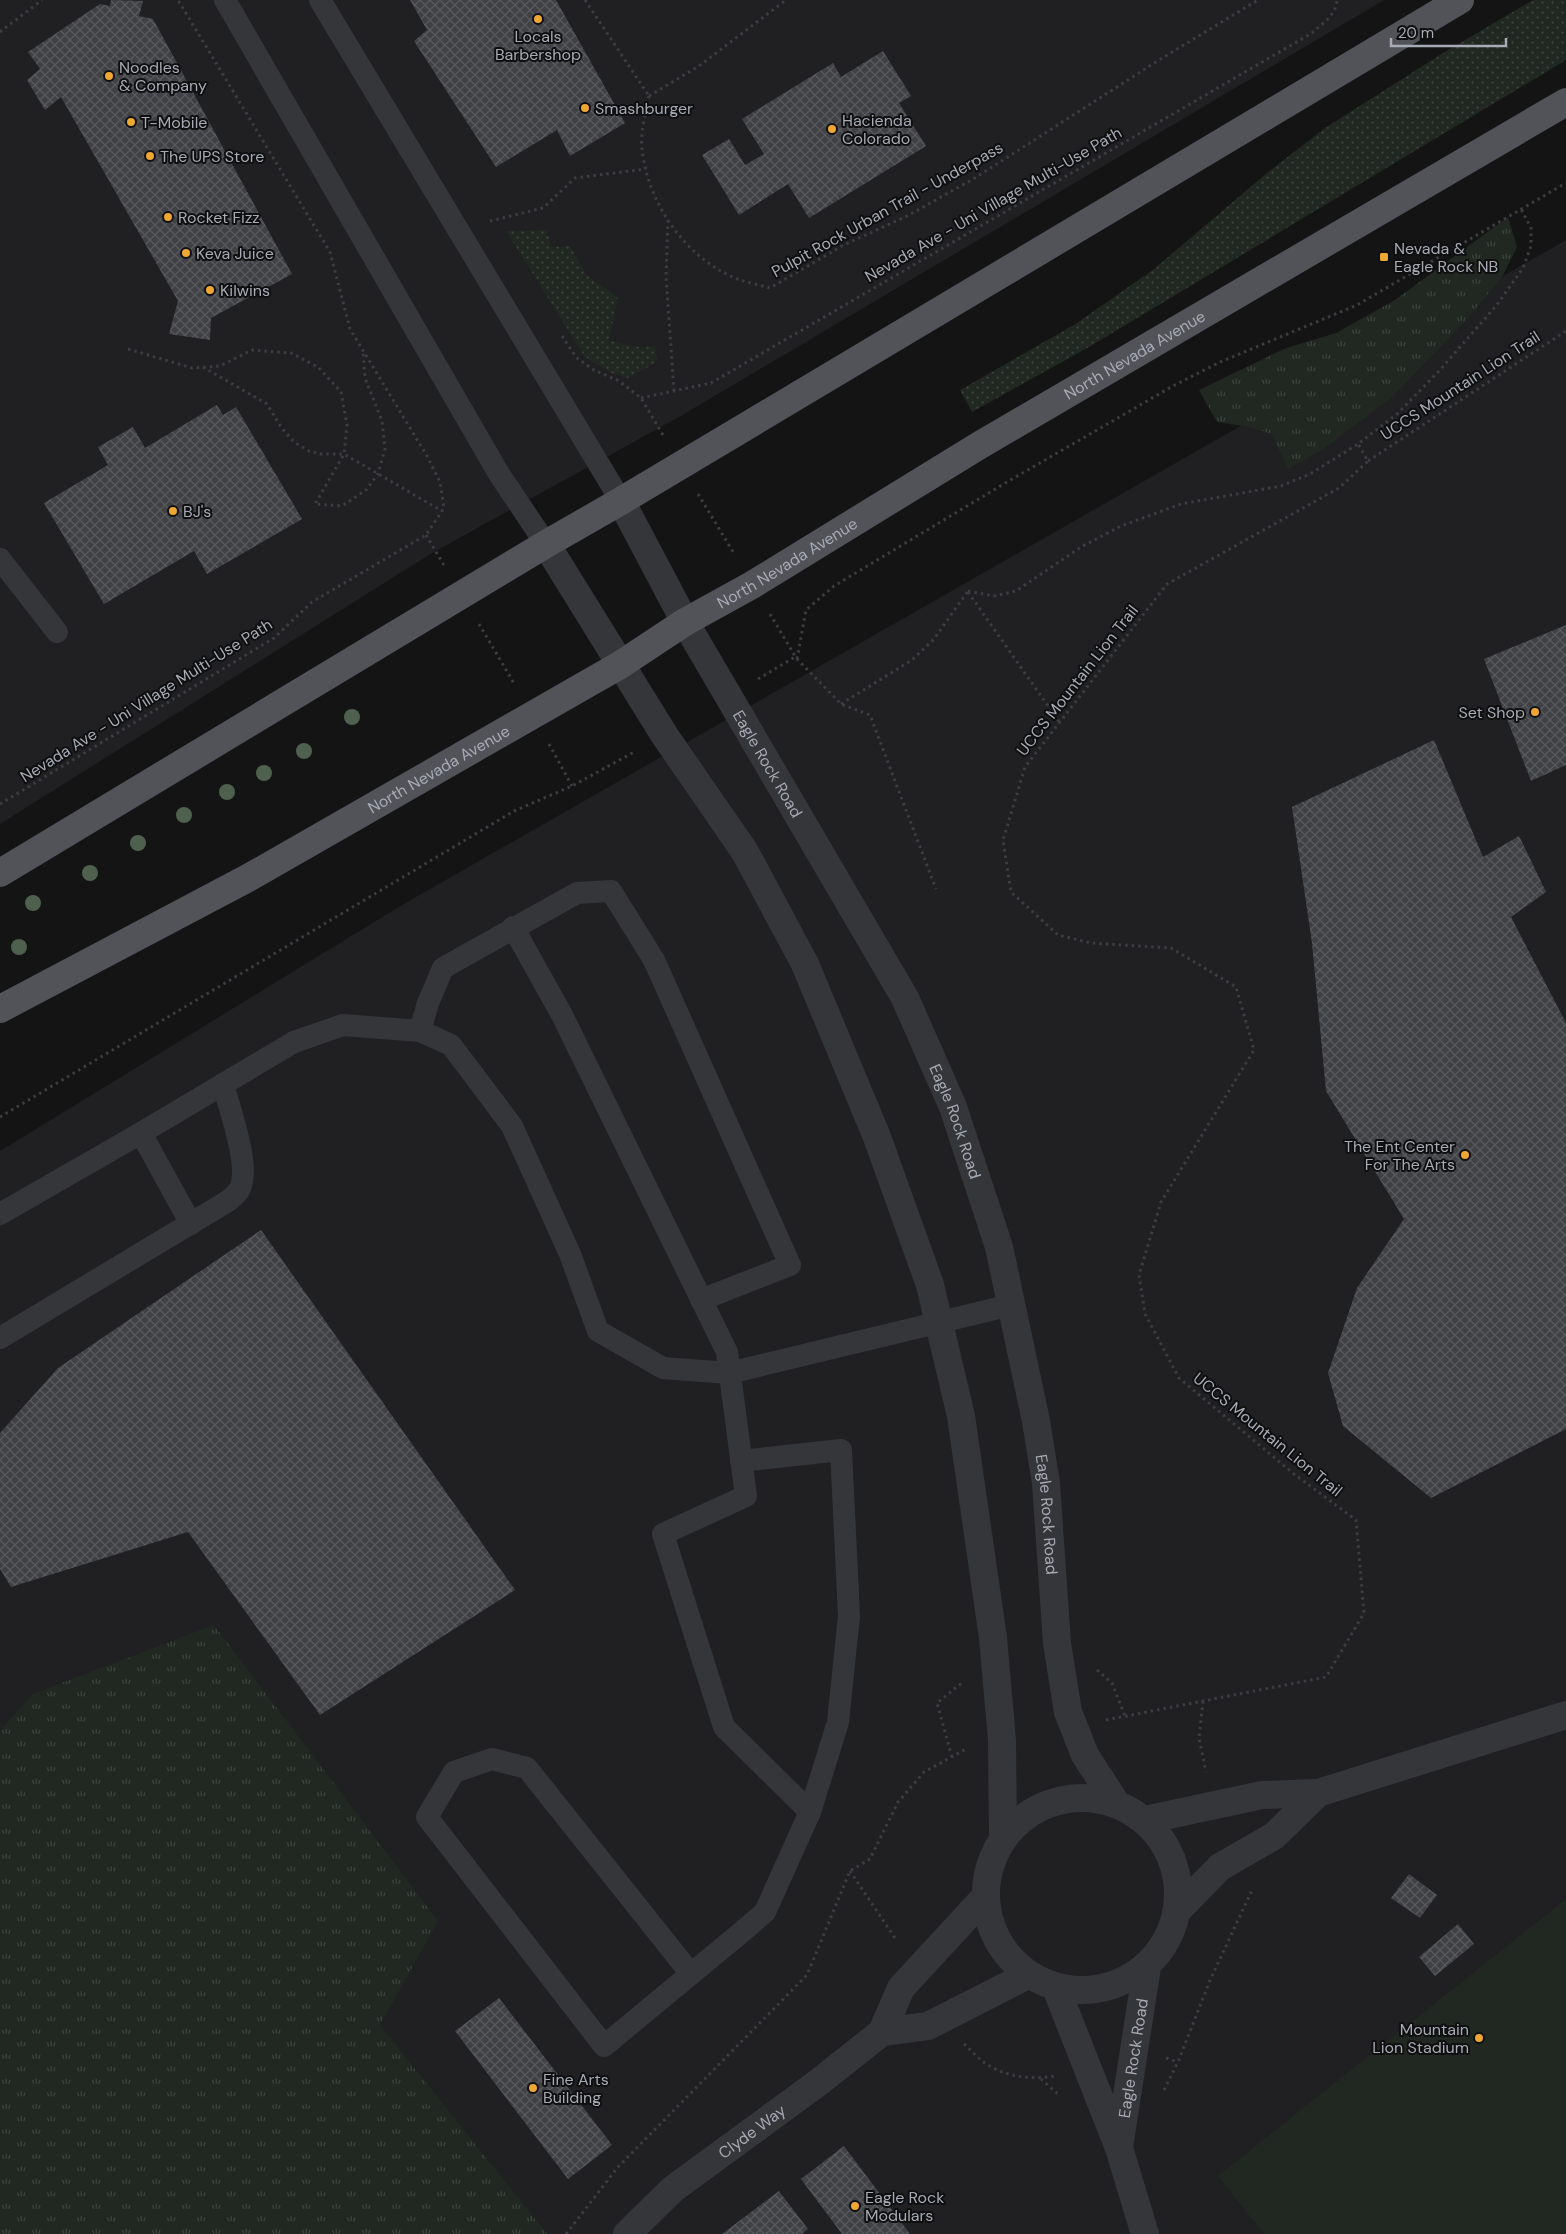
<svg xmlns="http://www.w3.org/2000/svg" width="1566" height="2234" viewBox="0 0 1566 2234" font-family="'DM Sans',sans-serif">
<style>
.built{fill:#202022}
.grass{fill:url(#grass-tufts)}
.park{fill:#202821}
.garden{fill:url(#garden-dots)}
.building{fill:url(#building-cross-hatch)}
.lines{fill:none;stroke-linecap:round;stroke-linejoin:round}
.path{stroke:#3b3d41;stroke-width:3;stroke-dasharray:2.5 4;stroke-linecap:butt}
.lane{stroke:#35363a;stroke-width:22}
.street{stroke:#35363a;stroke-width:28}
.primary{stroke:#515359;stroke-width:28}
.tree{fill:#4e614e}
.poi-dot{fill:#eea733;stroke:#0f0f10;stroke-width:2}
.labels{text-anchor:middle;stroke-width:4;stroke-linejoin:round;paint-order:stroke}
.poi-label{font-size:16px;fill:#a6abb5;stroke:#0f0f10;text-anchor:start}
.street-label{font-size:16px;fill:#a6abb5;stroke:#0f0f10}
</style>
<defs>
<pattern id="grass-tufts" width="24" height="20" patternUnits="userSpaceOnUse" patternTransform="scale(1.25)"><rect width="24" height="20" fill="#202821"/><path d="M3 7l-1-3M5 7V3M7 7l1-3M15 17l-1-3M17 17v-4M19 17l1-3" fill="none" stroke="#3d443f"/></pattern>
<pattern id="garden-dots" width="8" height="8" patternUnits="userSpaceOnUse" patternTransform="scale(1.25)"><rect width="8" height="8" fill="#202821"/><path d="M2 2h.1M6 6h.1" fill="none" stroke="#3d443f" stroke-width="1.8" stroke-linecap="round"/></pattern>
<pattern id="building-cross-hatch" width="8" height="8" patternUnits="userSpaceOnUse" patternTransform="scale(1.25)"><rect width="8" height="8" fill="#404145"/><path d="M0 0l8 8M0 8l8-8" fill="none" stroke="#595a5e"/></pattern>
</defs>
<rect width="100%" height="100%" fill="#141415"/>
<g class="built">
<path d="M0 0H1384L679 417 432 553 0 824Z"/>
<path d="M1566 240V2234H0V1151L402 905Z"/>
</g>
<g class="grass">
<path d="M1508 217 1517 247 1502 277 1467 319 1390 399 1322 450 1288 469 1272 434 1250 427 1217 422 1199 390 1286 348 1336 333 1395 300Z"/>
<path d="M214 1625 438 1921 380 2025 547 2234H0V1731L33 1694Z"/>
</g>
<path class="park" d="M1566 1899V2234H1264L1218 2176Z"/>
<g class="garden">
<path d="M1533 0H1566V60L1089 347 972 412 960 390 1074 325 1154 269 1267 173 1325 128 1443 53Z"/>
<path d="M547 230 551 247 570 246 586 274 618 298 609 340C625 345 638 348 655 346L657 362 628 378 611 373 585 357 506 231Z"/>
</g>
<g class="building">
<path d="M111 0 143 1 139 16 153 19 292 274 211 318 210 340 169 334 178 301 61 97 45 110 27 80 40 69 28 52 100 4 110 6Z"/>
<path d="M410 0H556L625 123 570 156 557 130 496 167 414 41 427 30Z"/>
<path d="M883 51 911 96 899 103 926 146 809 218 788 184 739 215 702 155 729 139 745 165 764 154 742 119 833 63 841 77Z"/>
<path d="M217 405 223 415 236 407 302 519 207 574 194 551 104 604 44 503 108 465 98 447 133 427 145 448Z"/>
<path d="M1566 625V765L1531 781 1484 659Z"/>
<path d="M1434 740 1483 857 1519 836 1546 892 1511 917 1566 1023V1429L1431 1498 1343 1426 1328 1373 1357 1288 1404 1219 1326 1091 1312 943 1292 807Z"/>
<path d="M261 1230 515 1590 320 1715 188 1532 11 1587 0 1569V1433L58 1368Z"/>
<path d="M1409 1874 1437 1895 1420 1918 1391 1898Z"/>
<path d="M1458 1924 1474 1944 1435 1976 1419 1957Z"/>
<path d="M499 1998 612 2145 568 2179 455 2031Z"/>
<path d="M844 2146 910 2234H842L801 2179Z"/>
<path d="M779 2191 808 2229 802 2234H722Z"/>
</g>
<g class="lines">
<g class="path">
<path d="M585 0 649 96"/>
<path d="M0 32 42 0"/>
<path d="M649 96C646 113 640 132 642 149 648 205 687 260 740 280 749 283 760 285 770 288L842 246 907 216 975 178 1159 60 1258 0"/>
<path d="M649 96 699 66 786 0"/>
<path d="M668 220 666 276 674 391"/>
<path d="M490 221 543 208 575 178 646 169"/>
<path d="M562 336 576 357 592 369 619 381 641 398 663 435"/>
<path d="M128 349 192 368 220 366 252 350 291 353 318 367 341 392 347 425 344 454 315 504 342 506 366 490 378 474 385 449 382 421 365 378 363 350"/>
<path d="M203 367 267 404 281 427 294 442 309 451 320 454H344L442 511"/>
<path d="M641 398 711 383 1312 33C1322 24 1336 15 1337 0"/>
<path d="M1368 461 1566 331"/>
<path d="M698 494 735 555"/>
<path d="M426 535 445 567"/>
<path d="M968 591 994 596 1016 591 1081 547 1121 526 1181 504 1281 486 1310 474 1358 444 1397 414 1439 371 1496 306 1523 268 1531 246V228L1521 209"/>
<path d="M968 592 1060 723"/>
<path d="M770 614 795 656"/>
<path d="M479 624 515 685"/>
<path d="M797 659 806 610 834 586 1007 482 1173 386 1218 363 1357 305 1566 183"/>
<path d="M758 679 795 657 841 704 870 715 936 889"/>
<path d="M841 704 912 660 934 639 968 591"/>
<path d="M549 744 572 786"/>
<path d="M0 804 274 638 312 602 426 535 444 508 440 482 427 456 350 329 330 252 178 0"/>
<path d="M0 1117 514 811 572 786 634 752"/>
<path d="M1097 1670 1112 1683 1125 1716"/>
<path d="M1203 1701 1199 1738 1206 1772"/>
<path d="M1106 1720 1326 1677 1364 1613 1356 1520 1294 1474 1179 1378 1145 1314 1139 1275 1161 1202 1254 1050 1236 987 1171 948 1091 943 1058 935 1011 892 1003 840 1025 767 1167 584 1339 488 1368 461 1358 444"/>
<path d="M952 1757 937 1703 963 1682"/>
<path d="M850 1871 897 1941"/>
<path d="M964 2044C972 2051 979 2060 988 2065 1007 2077 1033 2080 1055 2076"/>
<path d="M1166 2058 1178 2062"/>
<path d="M1041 2079 1060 2096"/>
<path d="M1164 2090 1178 2062 1211 1978 1253 1888"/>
<path d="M566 2234 618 2167 807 1975 850 1871 870 1859 898 1802 924 1772 968 1748"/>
</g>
<g class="lane">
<path d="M225 0 499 474 546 544"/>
<path d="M320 0 621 501"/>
<path d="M0 559 57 632"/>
<path d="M513 927 562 1015 727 1352 746 1496 663 1534 724 1727 810 1812 838 1722 849 1616 841 1450 741 1461"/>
<path d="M420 1031 428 1003 443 968 577 893 611 891 654 960 790 1265 701 1300"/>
<path d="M141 1133 294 1042 343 1025 420 1031 451 1045 512 1126 570 1254 598 1331 663 1368 729 1373 1011 1305"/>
<path d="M0 1214 141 1133 191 1224"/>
<path d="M0 1338 228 1201C232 1198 237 1194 239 1190 252 1169 229 1108 223 1084"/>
<path d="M691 1974 527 1768 492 1759 454 1772 427 1817 604 2046 743 1931 765 1912 810 1812"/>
</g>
<g class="street">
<path id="s1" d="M621 501 685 622 905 998 953 1107 999 1247 1036 1421 1046 1483 1057 1643 1068 1712 1085 1755 1116 1803"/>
<path d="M546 544 665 736 745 852 805 964 877 1137 930 1285 961 1416 993 1638 1002 1740 1003 1839"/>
<circle cx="1082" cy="1894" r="96"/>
<path d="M1145 1820 1262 1795 1318 1793 1566 1715"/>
<path d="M1178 1910 1220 1867 1274 1836 1318 1793"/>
<path d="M1056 1988 1119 2148 1145 2234"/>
<path d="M882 2032 928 2026 1028 1975"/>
<path id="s2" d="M1119 2147 1147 1967"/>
<path id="s3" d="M627 2234 673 2189 819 2082 882 2032 901 1988 985 1897"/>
</g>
<g class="primary">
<path d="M0 873 546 544 621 501 1460 0"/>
<path id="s4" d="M0 1009 248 878 620 665 685 622 752 585 980 445 1566 102"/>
</g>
</g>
<g class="tree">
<circle cx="352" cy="717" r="8"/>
<circle cx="304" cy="751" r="8"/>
<circle cx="264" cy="773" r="8"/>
<circle cx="227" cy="792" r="8"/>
<circle cx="184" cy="815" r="8"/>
<circle cx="138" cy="843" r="8"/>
<circle cx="90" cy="873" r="8"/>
<circle cx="33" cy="903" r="8"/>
<circle cx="19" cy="947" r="8"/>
</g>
<g class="poi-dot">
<circle cx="538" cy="19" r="5"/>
<circle cx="109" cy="76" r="5"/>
<circle cx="585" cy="108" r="5"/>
<circle cx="131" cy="122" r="5"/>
<circle cx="832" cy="129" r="5"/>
<circle cx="150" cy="156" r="5"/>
<circle cx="168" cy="217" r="5"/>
<circle cx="186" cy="253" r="5"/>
<rect x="1379" y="252" width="10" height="10" rx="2.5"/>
<circle cx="210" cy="290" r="5"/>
<circle cx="173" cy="511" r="5"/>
<circle cx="1535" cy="712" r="5"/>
<circle cx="1465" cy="1155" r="5"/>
<circle cx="1479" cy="2038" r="5"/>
<circle cx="533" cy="2088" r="5"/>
<circle cx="855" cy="2206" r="5"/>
</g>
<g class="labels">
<g class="poi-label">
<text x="538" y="42" text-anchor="middle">Locals<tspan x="538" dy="18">Barbershop</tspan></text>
<text x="119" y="73">Noodles<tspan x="119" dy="18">&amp; Company</tspan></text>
<text x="595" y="114">Smashburger</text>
<text x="842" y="126">Hacienda<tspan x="842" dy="18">Colorado</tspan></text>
<text x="141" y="128">T-Mobile</text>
<text x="160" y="162">The UPS Store</text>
<text x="178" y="223">Rocket Fizz</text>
<text x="1394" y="254">Nevada &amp;<tspan x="1394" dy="18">Eagle Rock NB</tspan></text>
<text x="196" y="259">Keva Juice</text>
<text x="220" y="296">Kilwins</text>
<text x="183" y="517">BJ's</text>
<text x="1525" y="718" text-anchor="end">Set Shop</text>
<text x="1455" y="1152" text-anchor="end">The Ent Center<tspan x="1455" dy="18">For The Arts</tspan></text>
<text x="1469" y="2035" text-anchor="end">Mountain<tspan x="1469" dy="18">Lion Stadium</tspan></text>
<text x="543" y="2085">Fine Arts<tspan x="543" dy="18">Building</tspan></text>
<text x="865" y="2203">Eagle Rock<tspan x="865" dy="18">Modulars</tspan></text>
</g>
<g class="street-label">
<text transform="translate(993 204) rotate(-30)" y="6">Nevada Ave - Uni Village Multi-Use Path</text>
<text transform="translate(887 209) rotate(-29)" y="6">Pulpit Rock Urban Trail - Underpass</text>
<text dy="6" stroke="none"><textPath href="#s4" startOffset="1310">North Nevada Avenue</textPath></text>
<text transform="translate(1460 385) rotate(-33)" y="6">UCCS Mountain Lion Trail</text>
<text dy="6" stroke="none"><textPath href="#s4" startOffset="905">North Nevada Avenue</textPath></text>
<text transform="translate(1077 680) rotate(-52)" y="6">UCCS Mountain Lion Trail</text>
<text transform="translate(146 700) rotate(-32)" y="6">Nevada Ave - Uni Village Multi-Use Path</text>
<text dy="6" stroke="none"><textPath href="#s1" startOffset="301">Eagle Rock Road</textPath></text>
<text dy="6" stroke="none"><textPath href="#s4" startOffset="500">North Nevada Avenue</textPath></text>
<text dy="6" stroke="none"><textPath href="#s1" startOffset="706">Eagle Rock Road</textPath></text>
<text transform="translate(1268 1434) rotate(39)" y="6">UCCS Mountain Lion Trail</text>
<text dy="6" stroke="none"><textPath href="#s1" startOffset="1111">Eagle Rock Road</textPath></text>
<text dy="6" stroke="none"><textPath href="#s2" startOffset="90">Eagle Rock Road</textPath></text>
<text dy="6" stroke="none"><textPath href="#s3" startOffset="162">Clyde Way</textPath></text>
</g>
</g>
<path d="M1391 38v8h115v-8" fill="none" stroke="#a6abb5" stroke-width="2.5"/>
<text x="1398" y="38" font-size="15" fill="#a6abb5" stroke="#0f0f10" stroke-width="4" paint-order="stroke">20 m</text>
</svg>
